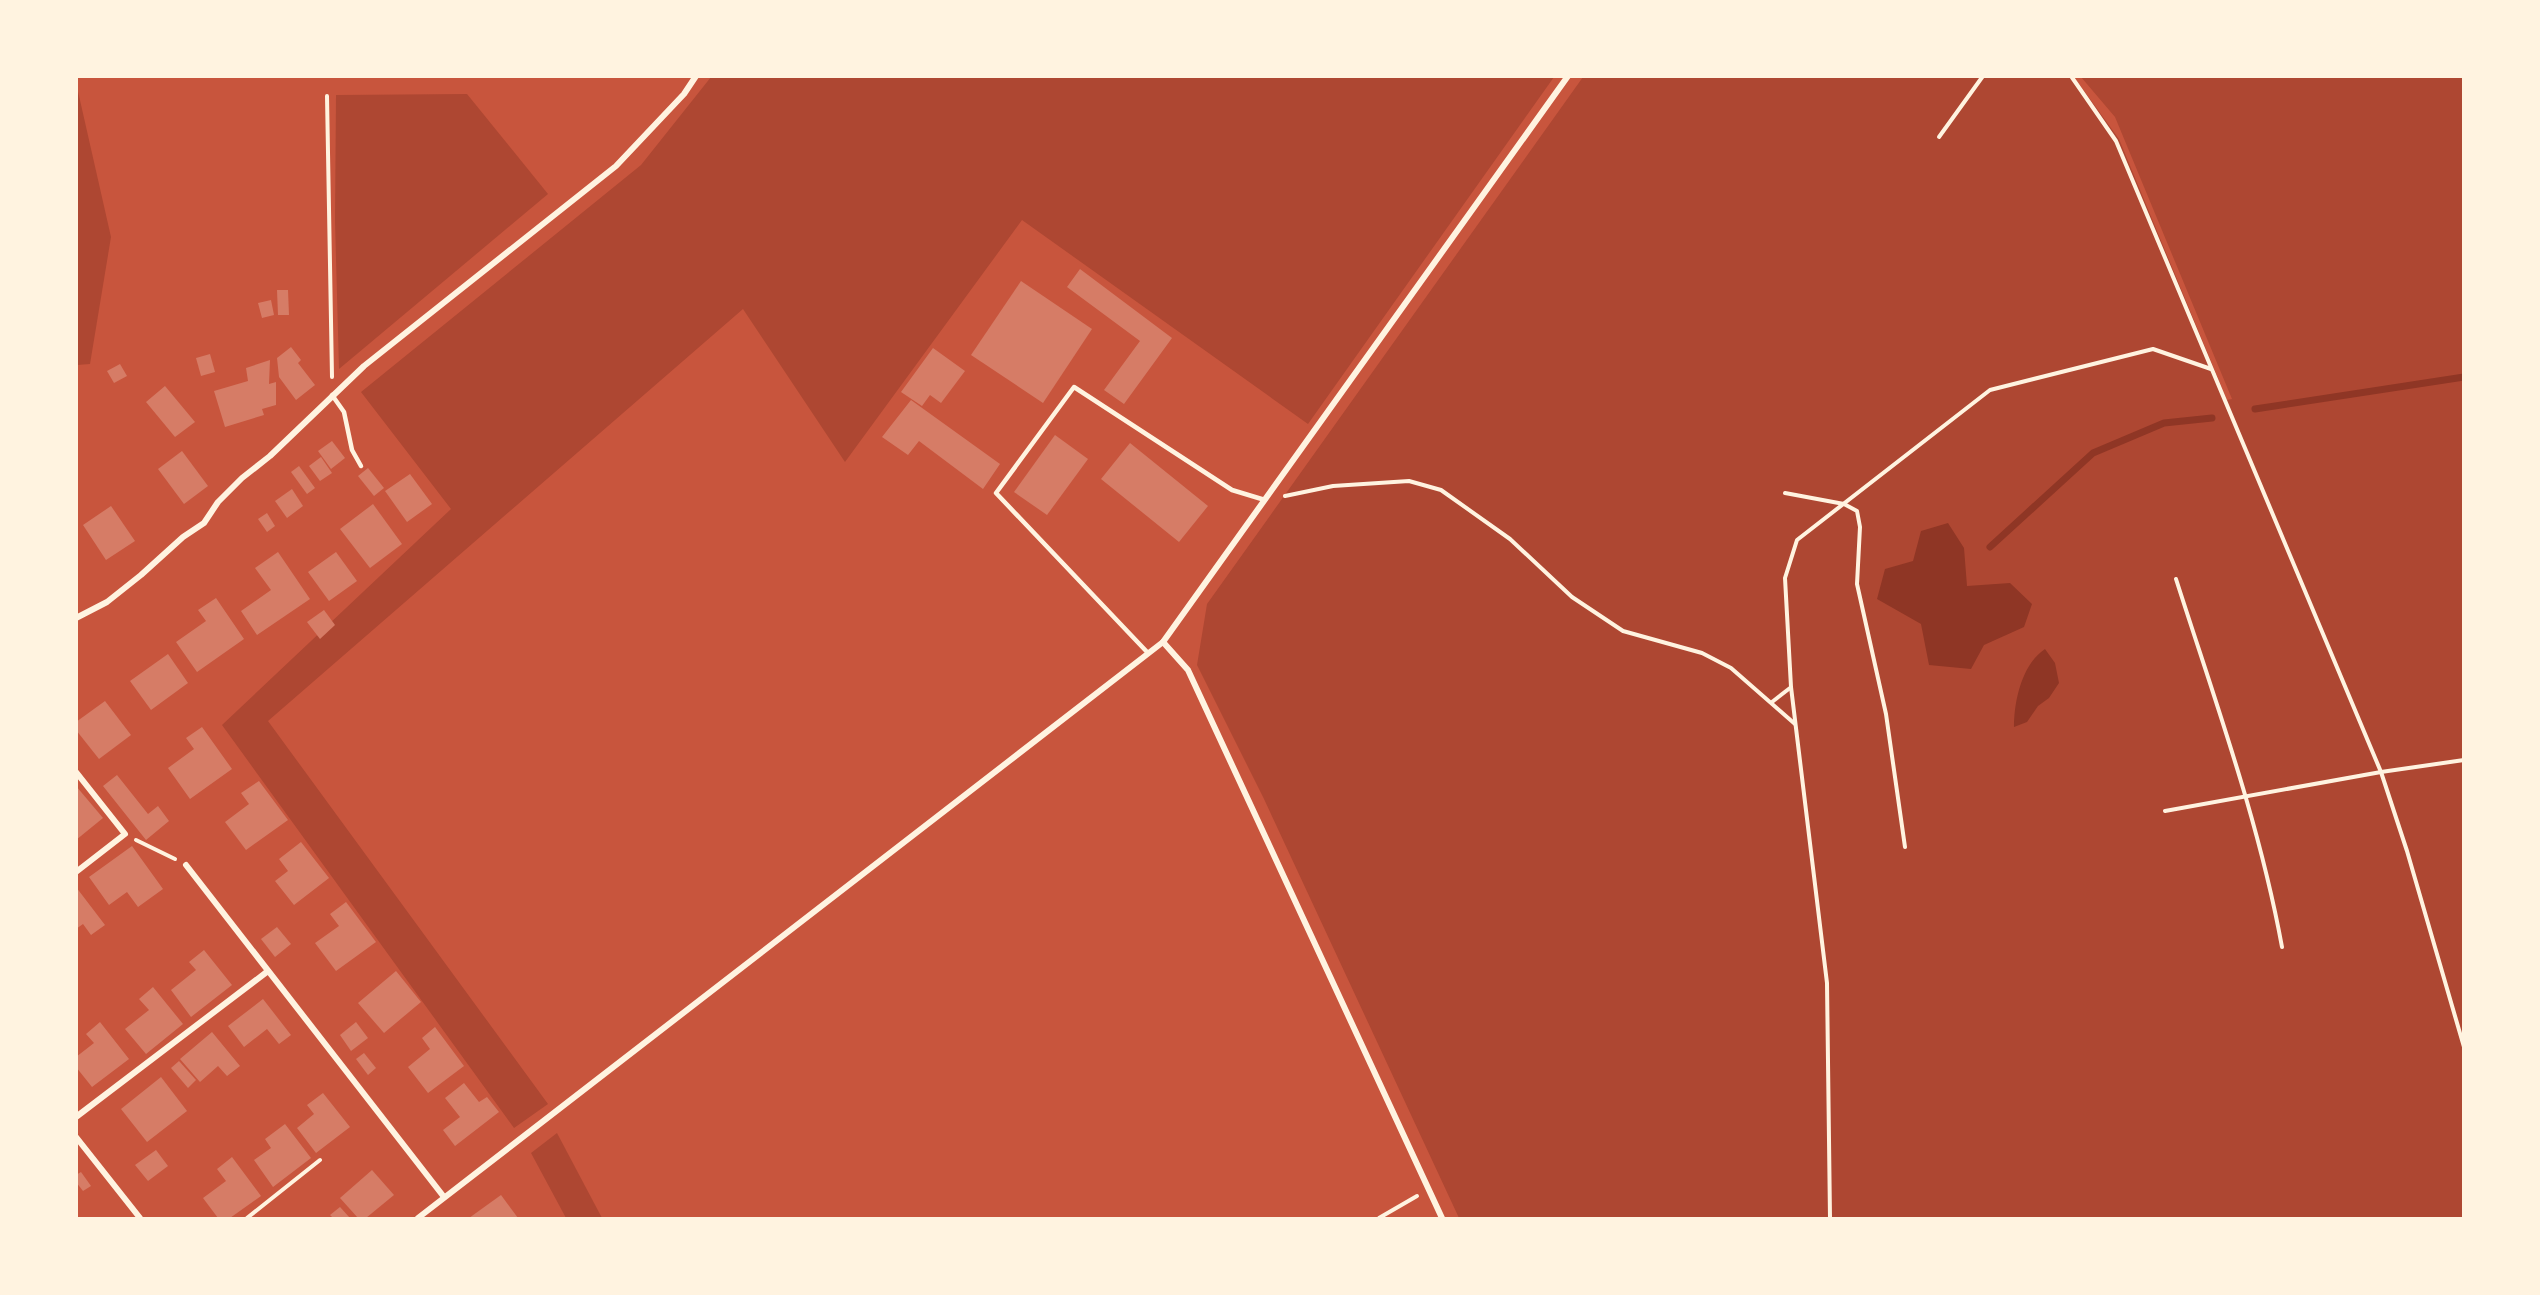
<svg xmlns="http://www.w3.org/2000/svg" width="2540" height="1295" viewBox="0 0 2540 1295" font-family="Montserrat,sans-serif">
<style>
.green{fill:#ae4732}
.water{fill:#8f3625}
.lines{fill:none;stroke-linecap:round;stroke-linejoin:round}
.stream{stroke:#8f3625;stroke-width:7}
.building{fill:#d67c66}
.path{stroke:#fff3e0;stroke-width:4}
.service{stroke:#fff3e0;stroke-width:4.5}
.minor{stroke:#fff3e0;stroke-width:6}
</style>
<rect width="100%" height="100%" fill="#c8553d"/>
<g class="green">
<path d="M711 77H1554L1308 424 1022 220 845 462 743 309 268 721 548 1104 514 1128 222 725 451 509 361 392 641 165Z"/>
<path d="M1583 77H2074L2119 139 2227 400 2232 399 2115 117 2081 77H2463V1218H1459L1264 799 1197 665 1207 604Z"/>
<path d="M77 87 111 237 90 364 77 365Z"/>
<path d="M467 94 548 194 339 369 335 221 336 95Z"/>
<path d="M557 1133 602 1218H566L531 1153Z"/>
</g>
<g class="water">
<path d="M1948 523 1964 548 1967 586 2010 583 2032 604 2024 627 1984 645 1971 669 1929 665 1921 624 1877 599 1885 569 1913 561 1921 531Z"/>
<path d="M2045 649 2055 663 2059 683 2049 698 2038 706 2027 722 2014 727C2014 701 2022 664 2045 649Z"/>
</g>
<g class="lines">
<g class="stream">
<path d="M2255 409 2464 377"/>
<path d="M1990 547 2093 453 2164 423 2212 418"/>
</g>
</g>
<g class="building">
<path d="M1080 269 1172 338 1124 404 1104 390 1140 341 1067 287Z"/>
<path d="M1021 281 1092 329 1043 403 971 355Z"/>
<path d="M277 290H288L289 315H278Z"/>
<path d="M271 300 274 315 262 318 258 303Z"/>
<path d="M291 347 301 360 298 363 315 385 296 400 279 377 277 358Z"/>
<path d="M933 348 965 371 941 403 930 395 922 406 901 392Z"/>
<path d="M210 354 215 372 201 376 196 358Z"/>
<path d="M270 360 269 384 276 382V405L262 409 264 415 225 427 214 391 248 381 246 368Z"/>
<path d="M120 364 127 376 114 383 107 371Z"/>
<path d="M165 386 195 422 175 437 146 402Z"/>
<path d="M911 400 1000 464 983 489 919 441 908 455 882 437Z"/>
<path d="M1055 435 1088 459 1047 515 1014 492Z"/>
<path d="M332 441 345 458 331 469 318 451Z"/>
<path d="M1130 443 1208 506 1179 542 1101 479Z"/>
<path d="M182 451 208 486 184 504 158 469Z"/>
<path d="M321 457 332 473 320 481 309 466Z"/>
<path d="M299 466 315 488 307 494 291 472Z"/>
<path d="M368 468 384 488 374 496 358 476Z"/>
<path d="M410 474 432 504 407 522 385 491Z"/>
<path d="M292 489 303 506 287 518 275 501Z"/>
<path d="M373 504 402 544 370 568 340 529Z"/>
<path d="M111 506 135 541 106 560 83 525Z"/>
<path d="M267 513 275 526 267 532 258 519Z"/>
<path d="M278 552 310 599 257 635 241 611 271 590 255 568Z"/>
<path d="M336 552 357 581 329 601 308 572Z"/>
<path d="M216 598 244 639 197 672 176 642 206 621 198 610Z"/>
<path d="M324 610 335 625 320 639 307 622Z"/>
<path d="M168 654 188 683 151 710 130 681Z"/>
<path d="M105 701 131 735 99 759 76 730V722Z"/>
<path d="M202 727 232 769 190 799 168 768 194 749 186 738Z"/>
<path d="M117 775 148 814 158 806 169 821 146 840 103 786Z"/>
<path d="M259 781 288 820 246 850 225 822 249 804 241 793Z"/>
<path d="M76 786 103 818 76 840Z"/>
<path d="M301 842 329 878 294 905 275 881 288 871 279 859Z"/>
<path d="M132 846 163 889 138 907 127 892 109 905 89 877Z"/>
<path d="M76 887 105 925 91 935 83 924 76 929Z"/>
<path d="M346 902 376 942 336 971 315 943 339 926 330 914Z"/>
<path d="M277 927 291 944 275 957 261 939Z"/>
<path d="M204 950 232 985 191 1017 171 990 196 970 189 962Z"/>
<path d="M396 971 421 1002 384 1033 358 1003Z"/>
<path d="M153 987 183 1024 146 1054 125 1029 149 1010 139 999Z"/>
<path d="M263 999 291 1035 279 1044 267 1029 244 1047 228 1026Z"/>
<path d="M100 1022 129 1059 92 1087 76 1067V1057L94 1043 86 1034Z"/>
<path d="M356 1022 368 1038 351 1051 340 1035Z"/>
<path d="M435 1027 464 1066 428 1093 408 1067 430 1049 422 1038Z"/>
<path d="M212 1032 240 1066 227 1076 218 1066 200 1082 180 1059Z"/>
<path d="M364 1053 376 1068 368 1075 356 1059Z"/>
<path d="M179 1061 196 1080 188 1088 171 1068Z"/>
<path d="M161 1077 187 1111 147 1142 121 1109Z"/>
<path d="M464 1083 479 1102 487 1097 499 1112 455 1146 443 1130 460 1117 445 1098Z"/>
<path d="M323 1093 350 1127 316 1153 297 1128 314 1114 307 1105Z"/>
<path d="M285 1124 311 1158 273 1187 254 1160 271 1148 265 1139Z"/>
<path d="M156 1150 168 1166 148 1181 135 1165Z"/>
<path d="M232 1157 261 1196 230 1218H218L203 1198 226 1181 217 1169Z"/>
<path d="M372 1170 394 1195 366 1218H358L340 1198Z"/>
<path d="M81 1172 91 1186 83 1191 76 1182V1175Z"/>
<path d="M501 1195 518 1218H469Z"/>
<path d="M340 1207 350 1218H333L330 1215Z"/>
</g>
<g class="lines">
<g class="path">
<path d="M2071 76 2116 141 2381 772 2407 851 2464 1047"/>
<path d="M327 96 332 377"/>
<path d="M1939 137 1983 76"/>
<path d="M1785 493 1844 504 1857 511 1860 527 1857 584 1886 714 1905 847"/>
<path d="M1285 496 1333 486 1409 481 1441 490 1510 539 1572 597 1623 631 1702 653 1731 668 1795 724"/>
<path d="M2176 579C2215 701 2259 821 2282 947"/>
<path d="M1772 702 1790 688"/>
<path d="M2165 811 2381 772 2464 760"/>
<path d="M136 840 175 859"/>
<path d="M247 1218 320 1160"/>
<path d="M1379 1218 1417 1196"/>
<path d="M1830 1218 1827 983 1791 687 1785 578 1797 540 1990 390 2153 349 2211 369"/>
</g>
<g class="service">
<path d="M332 395 344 412 352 450 361 466"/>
<path d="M1148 653 996 493 1074 387 1232 490 1265 500"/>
</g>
<g class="minor">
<path d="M76 618 107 602 141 575 183 537 204 523 218 502 242 478 270 456 364 366 616 166 684 94 696 76"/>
<path d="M1163 642 1188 670 1442 1218"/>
<path d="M76 772 125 834 76 872"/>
<path d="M186 865 444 1197"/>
<path d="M76 1117 268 971"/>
<path d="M76 1137 140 1218"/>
<path d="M418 1218 1163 642 1568 76"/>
</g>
</g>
<rect width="2540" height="1295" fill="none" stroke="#fff3e0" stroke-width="156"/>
</svg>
